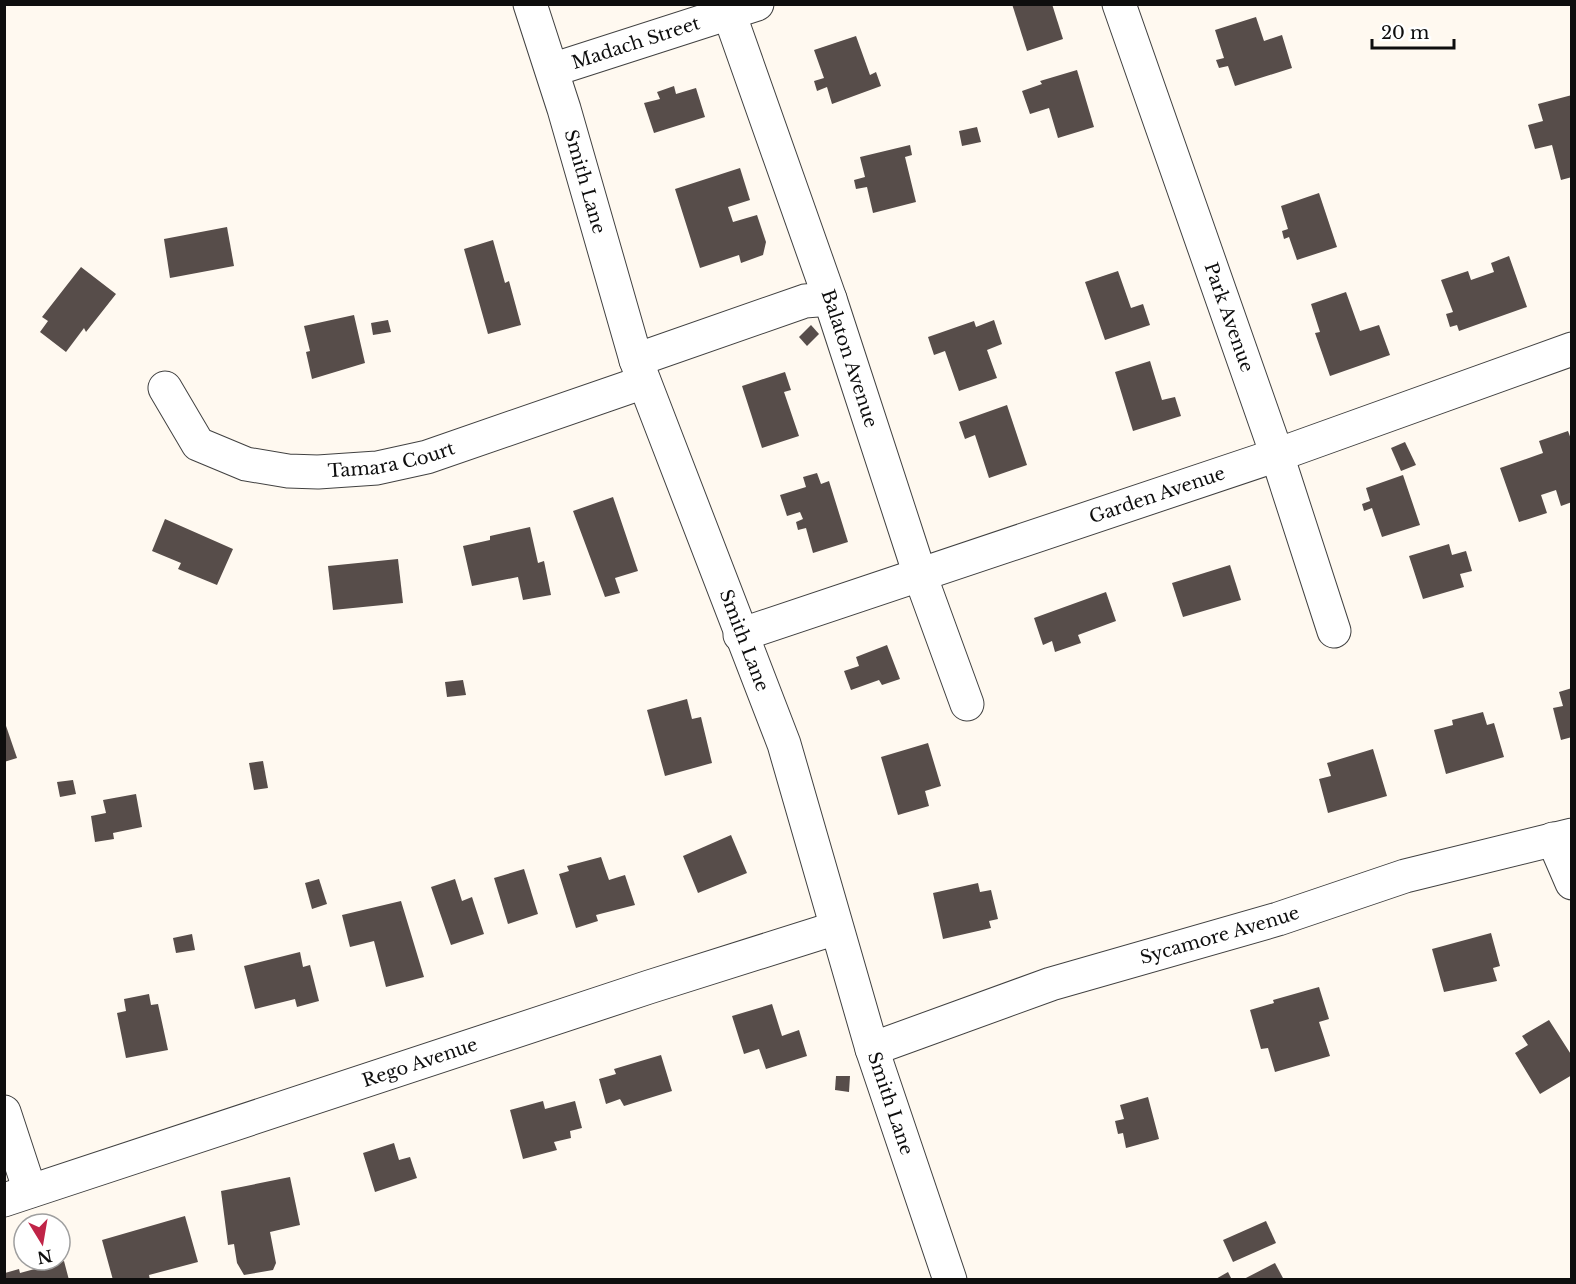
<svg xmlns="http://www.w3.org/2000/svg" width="1576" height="1284" viewBox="0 0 1576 1284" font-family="'Libre Baskerville',serif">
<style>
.building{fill:#574d4a}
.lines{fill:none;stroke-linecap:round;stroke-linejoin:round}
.street-casing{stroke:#414141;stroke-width:35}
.street{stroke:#fff;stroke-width:33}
.labels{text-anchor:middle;stroke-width:6;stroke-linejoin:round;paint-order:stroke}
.street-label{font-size:18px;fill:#0e0e0e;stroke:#fff}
</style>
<rect width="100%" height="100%" fill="#fff9f0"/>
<g class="building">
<path d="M1012 4H1052L1063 39 1027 51Z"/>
<path d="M1256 17 1264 41 1282 35 1292 68 1235 86 1228 66 1219 68 1216 60 1224 58 1215 30Z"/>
<path d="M856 36 870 75 876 72 881 86 832 104 827 87 817 91 814 81 824 78 814 50Z"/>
<path d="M1077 70 1094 127 1058 138 1049 108 1030 114 1022 91 1042 84 1040 81Z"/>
<path d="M674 86 676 94 696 88 705 117 654 133 644 103 660 99 657 92Z"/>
<path d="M1572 95V177L1561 180 1552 145 1535 149 1528 125 1543 121 1538 104Z"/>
<path d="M977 127 981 142 962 146 959 131Z"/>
<path d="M910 145 912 155 905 157 916 202 873 213 867 187 856 189 854 180 865 177 860 157Z"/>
<path d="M740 168 750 200 728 207 733 222 757 215 766 242 763 255 741 263 739 255 700 268 675 189Z"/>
<path d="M1319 193 1337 247 1297 260 1289 237 1284 239 1282 231 1288 229 1281 206Z"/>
<path d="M227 227 234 266 170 278 164 239Z"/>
<path d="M493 240 505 283 509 281 521 325 488 334 464 249Z"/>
<path d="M1509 256 1527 307 1459 331 1457 325 1450 327 1446 314 1453 312 1441 280 1468 271 1471 280 1494 272 1491 263Z"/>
<path d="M81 267 116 294 86 332 84 328 66 352 40 332 48 321 42 317Z"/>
<path d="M1118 271 1131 308 1143 304 1150 325 1105 340 1085 282Z"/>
<path d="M1346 292 1360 331 1379 325 1390 355 1330 376 1315 333 1320 332 1311 304Z"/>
<path d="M354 315 365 363 312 379 306 352 310 351 304 326Z"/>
<path d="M388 320 391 332 373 335 371 323Z"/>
<path d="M994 320 1002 344 987 350 997 378 959 391 945 351 934 355 928 337 974 321 976 327Z"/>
<path d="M811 325 819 334 807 346 799 337Z"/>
<path d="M1150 361 1162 400 1175 397 1181 416 1133 431 1115 372Z"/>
<path d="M785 372 791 390 784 392 799 436 762 448 742 386Z"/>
<path d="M1007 405 1027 465 989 478 975 435 965 439 959 422Z"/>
<path d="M1568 431 1572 442V502L1561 506 1556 490 1541 495 1547 513 1519 522 1500 468 1543 453 1539 441Z"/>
<path d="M1405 442 1416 465 1401 471 1391 448Z"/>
<path d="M817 473 821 484 829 481 848 542 813 553 806 528 798 530 796 522 803 519 800 512 787 516 780 495 806 487 803 477Z"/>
<path d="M1403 475 1420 525 1382 537 1372 508 1364 511 1362 504 1370 501 1366 488Z"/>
<path d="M613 497 638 571 615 578 620 593 605 597 573 511Z"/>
<path d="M165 519 233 549 217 585 178 569 181 563 152 551Z"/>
<path d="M530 527 538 563 544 561 551 595 523 600 518 577 472 586 463 546 490 540V536Z"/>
<path d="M1449 544 1452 555 1466 551 1472 571 1460 574 1464 587 1423 599 1409 556Z"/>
<path d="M398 559 403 603 333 610 328 566Z"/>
<path d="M1230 565 1241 600 1183 617 1172 583Z"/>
<path d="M1106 592 1116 621 1078 635 1081 643 1055 652 1052 641 1043 645 1034 618Z"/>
<path d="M887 645 900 679 882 685 879 680 851 690 844 671 859 666 856 657Z"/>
<path d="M463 680 466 695 447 697 445 682Z"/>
<path d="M1572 688V737L1561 740 1553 708 1563 706 1559 692Z"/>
<path d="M687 699 692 719 701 717 712 763 665 776 647 710Z"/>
<path d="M1483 712 1487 725 1494 723 1504 757 1446 774 1434 730 1453 725 1452 720Z"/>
<path d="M4 720 17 758 4 762Z"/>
<path d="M928 743 941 786 925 791 929 806 898 815 881 757Z"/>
<path d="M1373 749 1387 796 1328 813 1319 779 1331 776 1327 763Z"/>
<path d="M263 761 268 788 254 790 249 763Z"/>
<path d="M73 780 76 794 60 797 57 782Z"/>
<path d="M136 794 142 827 113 833 114 839 95 842 91 816 106 813 103 800Z"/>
<path d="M731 835 747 873 698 893 683 856Z"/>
<path d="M601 857 609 880 625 875 635 905 596 915 598 921 576 928 559 874 569 871 567 866Z"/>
<path d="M524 869 538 914 508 924 494 878Z"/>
<path d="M319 879 327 904 312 909 305 883Z"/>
<path d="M455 879 462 901 472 897 484 934 451 945 431 887Z"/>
<path d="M978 883 980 892 991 890 998 919 989 921 991 928 943 939 933 893Z"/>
<path d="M401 901 424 977 386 987 374 941 350 947 342 915Z"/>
<path d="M1491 933 1500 966 1493 968 1497 981 1444 992 1432 949Z"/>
<path d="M192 934 195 950 176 953 173 938Z"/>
<path d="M300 952 303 967 310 965 319 1001 297 1007 295 999 255 1009 244 966Z"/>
<path d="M1319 987 1329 1019 1319 1022 1330 1056 1275 1072 1268 1048 1261 1049 1250 1010 1274 1003 1273 1000Z"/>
<path d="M149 994 151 1005 158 1004 168 1050 126 1058 117 1013 126 1011 124 999Z"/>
<path d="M772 1004 782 1036 799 1030 807 1056 766 1069 759 1049 744 1054 732 1016Z"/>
<path d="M1549 1020 1572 1056V1075L1540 1094 1515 1053 1528 1045 1522 1036Z"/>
<path d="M661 1055 672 1091 624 1106 620 1099 606 1104 599 1079 616 1074 614 1069Z"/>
<path d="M836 1076H850L849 1092 835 1090Z"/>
<path d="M1148 1097 1159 1139 1126 1148 1123 1133 1118 1134 1115 1121 1124 1119 1120 1105Z"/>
<path d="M543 1101 545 1109 575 1101 582 1128 570 1131 571 1138 554 1142 557 1150 523 1159 510 1110Z"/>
<path d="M394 1143 399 1160 410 1157 417 1178 375 1192 363 1153Z"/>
<path d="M290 1177 300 1225 270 1232 276 1263 273 1270 244 1275 237 1263 234 1244 228 1245 221 1191Z"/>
<path d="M185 1216 198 1262 149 1275 150 1280H113L102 1240Z"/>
<path d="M1266 1221 1276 1243 1233 1262 1223 1240Z"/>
<path d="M64 1261 69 1280H5V1273L19 1269 20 1273Z"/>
<path d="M1275 1263 1284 1280H1242Z"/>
<path d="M1228 1272 1232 1280H1214Z"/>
</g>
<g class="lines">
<defs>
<g id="street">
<path id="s1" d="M530 4 564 109 636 360 784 744 872 1049 950 1280"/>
<path id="s2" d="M1119 4 1277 455 1334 631"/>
<path id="s3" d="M729 13 830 299 920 575 967 704"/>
<path id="s4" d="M552 70 757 4"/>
<path d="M636 360 805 301 830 299"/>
<path id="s5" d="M165 388 198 444 246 464 288 471 318 472 377 468 427 457 644 382"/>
<path id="s6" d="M740 635 1277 455 1572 349"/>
<path d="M1553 839 1572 883"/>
<path id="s7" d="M872 1049 1051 984 1278 919 1405 876 1572 835"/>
<path d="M4 1112 30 1191"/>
<path id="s8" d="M4 1200 649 987 836 928"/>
</g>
</defs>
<use href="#street" class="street-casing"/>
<use href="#street" class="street"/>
</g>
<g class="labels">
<g class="street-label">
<text dy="6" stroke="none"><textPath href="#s4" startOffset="88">Madach Street</textPath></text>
<text dy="6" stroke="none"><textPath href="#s1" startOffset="186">Smith Lane</textPath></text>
<text dy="6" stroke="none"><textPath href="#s2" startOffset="332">Park Avenue</textPath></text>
<text dy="6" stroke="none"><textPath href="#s3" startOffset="366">Balaton Avenue</textPath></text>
<text dy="6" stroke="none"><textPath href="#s5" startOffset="264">Tamara Court</textPath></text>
<text dy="6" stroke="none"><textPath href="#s6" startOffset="440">Garden Avenue</textPath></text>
<text dy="6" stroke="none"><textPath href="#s1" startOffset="672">Smith Lane</textPath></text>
<text dy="6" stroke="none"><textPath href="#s7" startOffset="366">Sycamore Avenue</textPath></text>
<text dy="6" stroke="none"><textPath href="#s8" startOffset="438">Rego Avenue</textPath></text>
<text dy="6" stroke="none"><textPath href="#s1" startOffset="1158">Smith Lane</textPath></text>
</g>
</g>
<rect width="1576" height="1284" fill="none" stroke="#0e0e0e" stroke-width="12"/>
<g transform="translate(42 1242) rotate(169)"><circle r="28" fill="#ffffff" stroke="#9f9f9f" stroke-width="1.5"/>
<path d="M0-4.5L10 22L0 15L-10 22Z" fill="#c02447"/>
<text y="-9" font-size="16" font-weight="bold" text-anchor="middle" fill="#0e0e0e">N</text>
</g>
<path d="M1372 39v9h82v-9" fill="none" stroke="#0e0e0e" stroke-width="3"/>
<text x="1381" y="39" font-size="18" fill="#0e0e0e" stroke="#ffffff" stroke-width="4.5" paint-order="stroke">20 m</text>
</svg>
